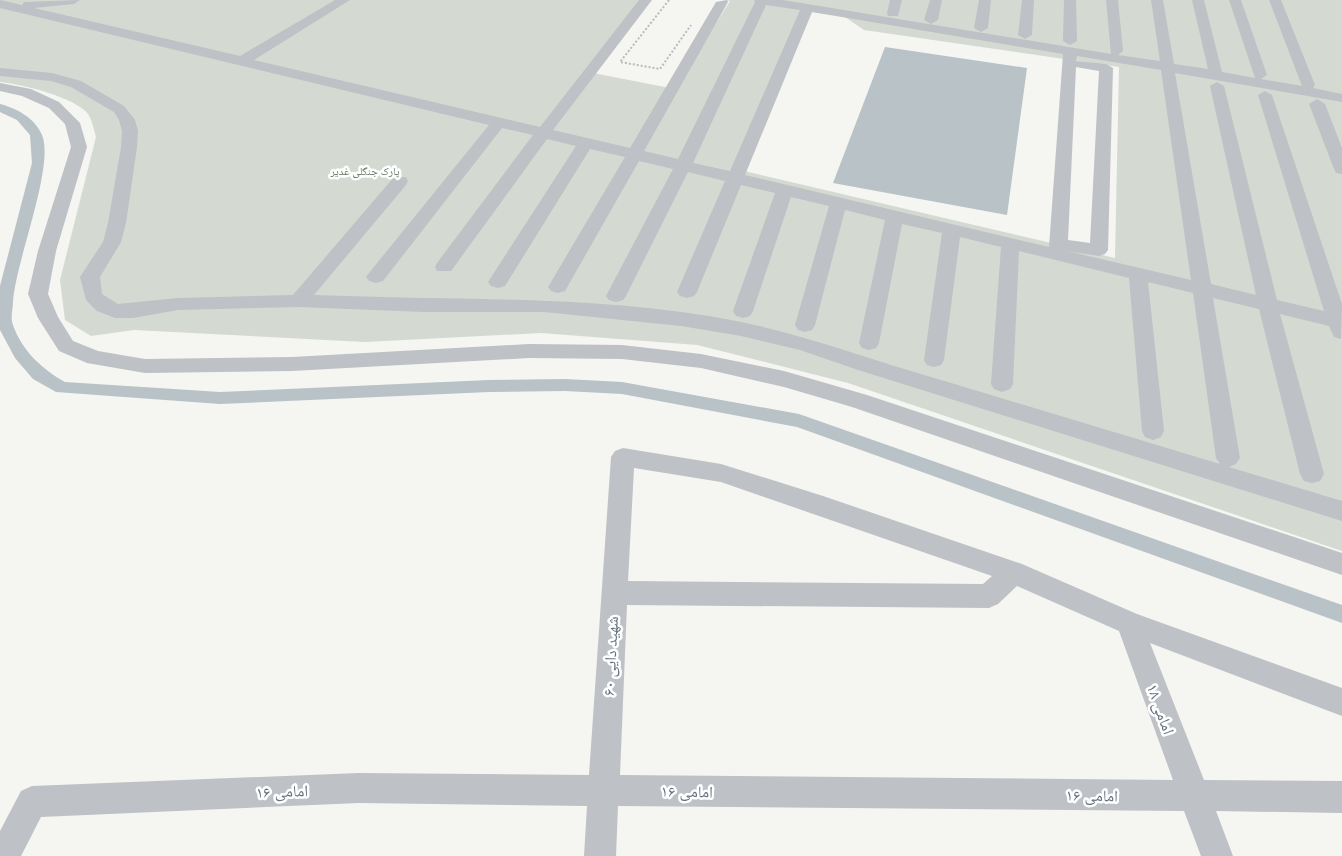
<svg xmlns="http://www.w3.org/2000/svg" width="1342" height="856" viewBox="0 0 1342 856" font-family="'DM Sans','Noto Naskh Arabic',sans-serif">
<style>
.green{fill:#d4dad1;fill-rule:evenodd}
.water{fill:#b8c2c7}
.lines{fill:none;stroke-linecap:round;stroke-linejoin:round}
.canal{fill:#b8c2c7;fill-rule:evenodd}
.path{stroke:#b8babd;stroke-width:2;stroke-dasharray:2 2;stroke-linecap:butt}
.minor{fill:#bec1c5;fill-rule:evenodd}
.labels{text-anchor:middle;stroke-width:5;stroke-linejoin:round;paint-order:stroke}
.far-park-label{font-size:11px;fill:#677864;stroke:#fff}
.near-street-label{font-size:16px;fill:#657381;stroke:#fff}
</style>
<rect width="100%" height="100%" fill="#f5f5f1"/>
<path class="green" d="M0 0H650L588 72 675 89 730 1 724 0H1342V551L848 383 697 345 541 333 365 342 134 330 91 336 65 320 60 280 96 137C94 130 92 120 88 114 75 97 21 84 0 82ZM812 12 845 17 864 30 1119 67 1115 258 740 170Z"/>
<path class="water" d="M885 47 1027 68 1007 215 833 183Z"/>
<g class="lines">
<path class="canal" d="M0 104C16 108 35 118 42 135 55 166 15 263 13 302 13 309 10 318 13 325 22 351 42 369 65 382L220 392 489 380 565 379 622 382 799 414 1342 605V623L797 427 622 394 565 391 489 392 220 404 56 392 33 379 15 358 0 330V286L32 163 30 135 17 120 0 112Z"/>
<path class="path" d="M669 0 620 62 660 69 691 25"/>
<g class="minor">
<path d="M0 0 22 5 24 2 80 0 74 4 34 8 240 56 335 0H350L254 60 540 127 639 0H652L553 130 630 148 716 2 727 0 728 2 644 151 678 159 755 2 754 0H783L1111 54 1106 0H1118L1123 51 1118 55 1160 61 1151 0H1163L1174 64 1208 69 1192 0H1204L1222 72 1255 78 1229 0H1241L1267 75 1261 79 1302 86 1269 0H1281L1315 85 1313 88 1342 94V102L1175 73 1211 284 1256 295 1210 86 1217 82 1224 86 1277 300 1324 311 1258 95 1265 91 1272 95 1342 304 1341 339 1334 337 1329 326 1280 314 1324 474 1320 481 1312 483 1304 481 1300 474 1259 309 1213 298 1240 458 1236 464 1229 467 1342 501V521L858 370 800 350 741 336 681 326 544 312H424L298 307 178 310 133 318H115L97 311 86 300 80 277 103 242 108 223 121 147 122 131 119 120 114 112 71 87 51 81 0 76V68L52 73 81 81 124 106 135 120 138 131 137 147 126 223 121 242 100 277 102 294 118 304 178 298 293 295 394 177H406L408 181 406 185 314 295C456 301 601 294 741 322 800 334 855 354 911 371 1014 402 1117 433 1220 464L1216 458 1193 293 1148 282 1164 431 1161 437 1153 440 1145 437 1142 431 1129 278 1019 251 1013 384 1010 389 1002 392 994 389 991 384 1001 247 960 237 944 360 941 365 934 367 927 365 924 360 942 233 902 224 879 343 876 348 869 350 862 348 859 343 885 220 845 210 815 325 812 330 805 332 798 330 795 325 829 206 791 197 753 311 750 316 743 318 736 316 733 311 775 193 741 185 697 292 694 296 687 298 680 296 677 292 725 181 688 172 626 296 623 300 616 302 609 300 606 296 673 169 639 161 565 291 558 293 551 291 548 287 625 157 590 149 505 286 498 288 491 286 488 282 576 146 547 139 451 271H437L435 267 437 263 533 135 502 128 383 281 376 283 369 281 366 277 369 273 489 125 0 8ZM766 5 800 10 730 171 693 163ZM812 12 1063 54 1049 247 745 175ZM1077 56 1161 70 1191 280 1067 251 1099 256 1105 254 1108 250 1113 68 1106 64 1076 61ZM1076 67 1099 71 1090 243 1068 240Z"/>
<path d="M890 0H902L898 16H888L887 13Z"/>
<path d="M930 0H942L938 20 931 24 924 20Z"/>
<path d="M979 0H991L988 28 981 32 974 28Z"/>
<path d="M1022 0H1034L1032 35 1025 39 1018 35Z"/>
<path d="M1064 0H1076L1077 41 1070 45 1063 41Z"/>
<path d="M0 83 31 89 59 102 80 123 87 147 56 251 48 294 58 317 73 341 98 351 145 359 292 357 529 344 622 345 701 354 784 371 867 395 1342 553V575L852 407 784 387 701 368 622 359 529 358 292 371 145 373 87 363 59 351 38 318 28 294 38 251 71 147 65 124 49 108 22 96 0 91Z"/>
<path d="M1317 99 1325 104 1342 148V174L1336 173 1334 169 1309 104Z"/>
<path d="M623 448 721 464 823 496 1022 564 1137 614 1342 688V716L1150 643 1204 780 1342 781V813L1216 811 1233 856H1201L1184 811 618 806 616 856H584L587 806 359 803 41 817 21 856H0V831L21 791 32 786 359 773 589 775 611 457 615 451ZM634 468 721 482 992 576 983 584 628 581ZM1017 586 1119 631 1173 780 620 775 627 605 989 608 998 604Z"/>
</g>
</g>
<g class="labels">
<g class="far-park-label">
<text x="365" y="175">پارک جنگلی غدیر</text>
</g>
<g class="near-street-label">
<text transform="translate(610 656) rotate(-87)" y="6">شهید دایی ۶۰</text>
<text transform="translate(1161 709) rotate(70)" y="6">امامی ۱۸</text>
<text transform="translate(282 791) rotate(-2)" y="6">امامی ۱۶</text>
<text transform="translate(687 791) rotate(1)" y="6">امامی ۱۶</text>
<text transform="translate(1092 795) rotate(1)" y="6">امامی ۱۶</text>
</g>
</g>
</svg>
